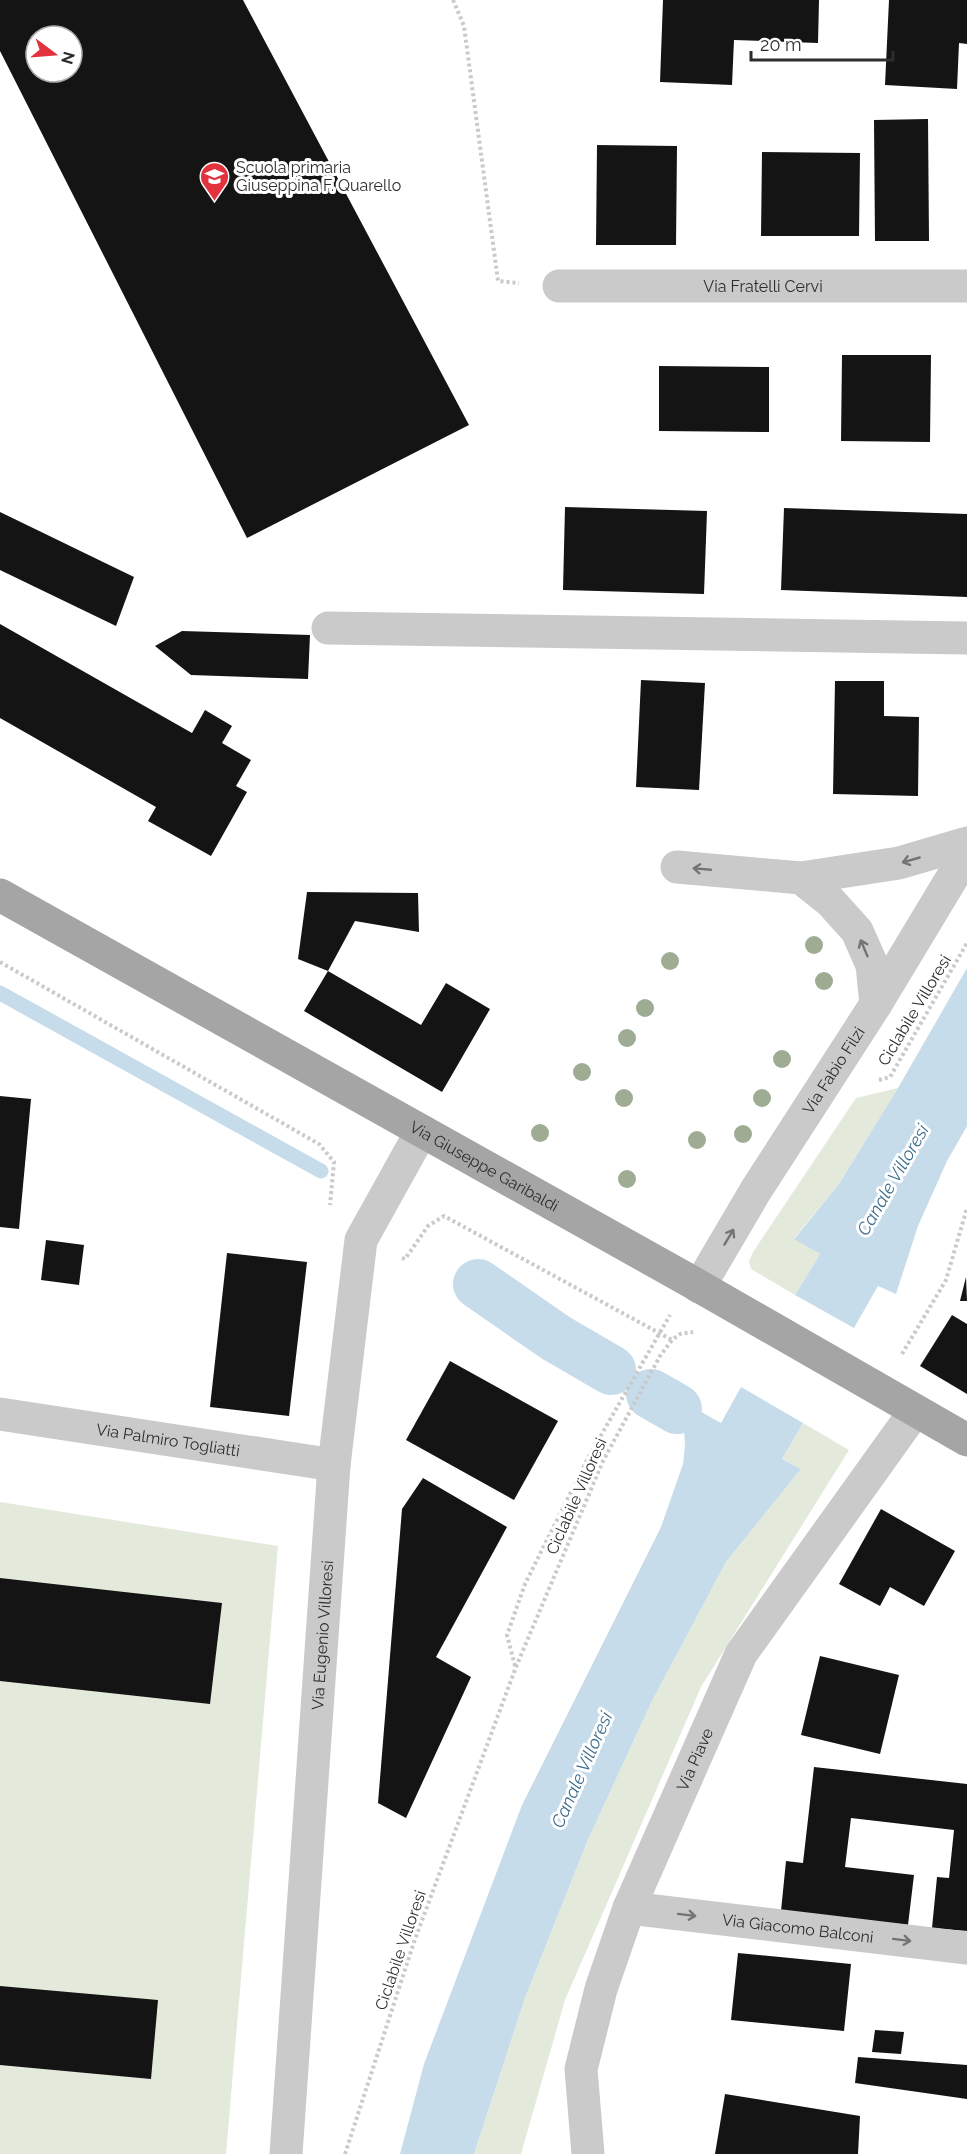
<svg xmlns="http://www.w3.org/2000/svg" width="967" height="2154" viewBox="0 0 967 2154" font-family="Raleway,sans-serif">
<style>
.green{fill:#e3eadb}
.water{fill:#c7dcea}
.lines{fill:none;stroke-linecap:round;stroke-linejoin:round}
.stream{stroke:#c7dcea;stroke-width:15}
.canal{stroke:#c7dcea;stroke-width:50}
.building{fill:#141414;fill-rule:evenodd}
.path{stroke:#cacaca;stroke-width:4;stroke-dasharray:3 3;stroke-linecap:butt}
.minor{stroke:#cacaca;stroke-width:33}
.major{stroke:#a5a5a5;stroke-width:33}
.tree{fill:#9fac94}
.oneway{stroke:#747474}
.labels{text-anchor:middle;stroke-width:6;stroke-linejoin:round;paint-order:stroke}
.poi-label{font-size:16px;fill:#2d2d2d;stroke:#fff;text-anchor:start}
.street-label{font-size:16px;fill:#2d2d2d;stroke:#fff}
.water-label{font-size:18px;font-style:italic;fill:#3d6d8d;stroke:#fff}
</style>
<rect width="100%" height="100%" fill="#fff"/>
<g class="green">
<path d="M898 1088 839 1184 794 1238 820 1254 795 1295 751 1269 749 1261 753 1252 856 1098Z"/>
<path d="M803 1423 849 1450 701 1687 565 2000 521 2154H474L525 1998 587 1842 652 1701 726 1562 801 1469 782 1459Z"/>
<path d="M0 1502 278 1546 226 2154H0Z"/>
</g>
<g class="water">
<path d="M967 968V1126L947 1161 918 1226 896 1294 878 1286 854 1328 795 1295 820 1254 794 1239 839 1184 898 1088Z"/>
<path d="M741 1387 803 1423 782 1459 801 1469 726 1562 652 1701 587 1842 525 1998 474 2154H400L424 2064 522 1805 661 1527 683 1464 685 1446 684 1429 696 1409 721 1423Z"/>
</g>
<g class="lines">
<path class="stream" d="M0 993 321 1171"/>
<g class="canal">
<path d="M478 1284 556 1338 611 1370"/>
<path d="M651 1394 677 1409"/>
</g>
</g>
<g class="building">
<path d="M0 0H243L469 425 247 538 0 51ZM36 36H72V72H36Z"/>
<path d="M663 0H819L818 43 734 40 732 85 660 82Z"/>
<path d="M889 0H967V44L959 43 957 89 885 85Z"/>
<path d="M928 119 929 241H875L874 120Z"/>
<path d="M597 145 677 146 676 245H596Z"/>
<path d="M762 152 860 153 859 236H761Z"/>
<path d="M842 355H931L930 442 841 441Z"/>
<path d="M659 366 769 367V432L659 431Z"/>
<path d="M565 507 707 511 704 594 563 590Z"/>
<path d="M784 508 967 514V597L781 590Z"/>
<path d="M0 512 134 577 116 626 0 570Z"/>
<path d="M0 624 192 733 205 710 232 726 222 743 251 760 236 786 247 792 211 856 148 821 156 807 0 718Z"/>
<path d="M182 631 310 635 308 679 191 675 155 646Z"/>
<path d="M641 680 705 683 699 790 636 787Z"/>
<path d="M835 681H884V716L919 717 918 796 833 794Z"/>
<path d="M307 892 418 893 419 932 355 921 328 971 298 959Z"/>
<path d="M328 971 421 1025 446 983 490 1009 442 1092 304 1011Z"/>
<path d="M0 1096 31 1099 19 1229 0 1227Z"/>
<path d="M46 1240 84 1245 79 1285 41 1280Z"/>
<path d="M227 1253 307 1262 289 1416 210 1407Z"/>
<path d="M966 1277 967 1301H960Z"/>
<path d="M952 1315 967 1324V1394L920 1366Z"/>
<path d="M450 1361 558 1421 514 1500 406 1440Z"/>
<path d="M423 1478 507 1527 436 1657 471 1677 406 1818 378 1803 402 1509Z"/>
<path d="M881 1509 955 1551 924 1606 890 1587 880 1606 839 1584Z"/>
<path d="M0 1578 222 1603 210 1704 0 1681Z"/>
<path d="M820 1656 899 1675 880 1754 801 1735Z"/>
<path d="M814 1767 967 1784V1931L932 1928 937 1877 949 1878 954 1830 851 1818 845 1867 914 1875 908 1925 781 1911 786 1861 803 1863Z"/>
<path d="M738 1953 851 1964 844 2031 731 2020Z"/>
<path d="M0 1986 158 2000 151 2079 0 2065Z"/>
<path d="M875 2030 904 2032 901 2054 872 2052Z"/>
<path d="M858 2057 967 2065V2099L855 2083Z"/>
<path d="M725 2094 860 2116 858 2154H715Z"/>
</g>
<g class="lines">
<g class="path">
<path d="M453 0 464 26 498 281 519 283"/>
<path d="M0 962 319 1144 334 1162 330 1205"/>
<path d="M879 1080 890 1077 967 943"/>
<path d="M402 1258 405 1259 428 1226 444 1216 672 1340"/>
<path d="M902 1354 946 1280 967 1208"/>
<path d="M515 1666 507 1635 525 1584 588 1458 670 1315"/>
<path d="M345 2154 414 1942 516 1667 603 1461 660 1356 672 1340 680 1334 693 1332"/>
</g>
<g class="minor">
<path id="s1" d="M559 286H967"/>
<path d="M328 628 967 638"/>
<path d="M677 867 801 878 830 901 857 931 872 965 876 1004"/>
<path d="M801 878 899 863 967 843"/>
<path id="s2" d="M699 1287 756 1190 876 1004 967 853"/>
<path id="s3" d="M0 1414 334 1465"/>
<path id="s4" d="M629 1908 967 1948"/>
<path id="s5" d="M286 2154 334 1465 361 1240 421 1132"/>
<path id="s6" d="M588 2154 581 2069 601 1989 629 1908 741 1654 915 1411"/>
</g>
<path class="major" id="s7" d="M0 895 690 1281 967 1440"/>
</g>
<g class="tree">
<circle cx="814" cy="945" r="9"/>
<circle cx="670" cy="961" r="9"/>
<circle cx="824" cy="981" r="9"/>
<circle cx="645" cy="1008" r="9"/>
<circle cx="627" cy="1038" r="9"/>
<circle cx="782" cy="1059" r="9"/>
<circle cx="582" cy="1072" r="9"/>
<circle cx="624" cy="1098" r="9"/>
<circle cx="762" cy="1098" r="9"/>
<circle cx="540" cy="1133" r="9"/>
<circle cx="743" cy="1134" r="9"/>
<circle cx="697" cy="1140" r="9"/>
<circle cx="627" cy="1179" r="9"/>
</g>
<defs><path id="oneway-shaft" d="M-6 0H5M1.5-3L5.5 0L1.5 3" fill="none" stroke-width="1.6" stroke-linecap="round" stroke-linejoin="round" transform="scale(1.5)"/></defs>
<g class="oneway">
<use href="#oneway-shaft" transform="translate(911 860) rotate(164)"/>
<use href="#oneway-shaft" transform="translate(702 869) rotate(-175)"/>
<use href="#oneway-shaft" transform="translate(864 948) rotate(-113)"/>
<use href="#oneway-shaft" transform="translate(729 1237) rotate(-59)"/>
<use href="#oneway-shaft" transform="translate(687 1915) rotate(7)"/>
<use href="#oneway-shaft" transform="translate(902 1940) rotate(7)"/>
</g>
<defs>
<symbol id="school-pin" viewBox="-11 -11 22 30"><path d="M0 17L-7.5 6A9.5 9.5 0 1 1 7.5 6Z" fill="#e1323d" stroke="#fff"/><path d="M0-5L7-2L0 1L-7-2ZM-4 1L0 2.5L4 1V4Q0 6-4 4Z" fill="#fff"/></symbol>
</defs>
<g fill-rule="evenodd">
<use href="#school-pin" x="198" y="160" width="33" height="45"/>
</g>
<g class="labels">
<g class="poi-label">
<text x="236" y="173">Scuola primaria<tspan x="236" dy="18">Giuseppina F. Quarello</tspan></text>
</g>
<g class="street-label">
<text dy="6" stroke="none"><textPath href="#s1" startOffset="204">Via Fratelli Cervi</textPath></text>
<text transform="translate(914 1010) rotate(-59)" y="6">Ciclabile Villoresi</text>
<text dy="6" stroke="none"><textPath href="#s2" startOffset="255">Via Fabio Filzi</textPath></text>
<text dy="6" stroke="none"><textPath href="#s7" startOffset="555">Via Giuseppe Garibaldi</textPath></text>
<text dy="6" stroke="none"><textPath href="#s3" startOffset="170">Via Palmiro Togliatti</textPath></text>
<text transform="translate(576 1496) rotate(-66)" y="6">Ciclabile Villoresi</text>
<text dy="6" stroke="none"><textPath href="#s5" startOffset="520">Via Eugenio Villoresi</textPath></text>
<text dy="6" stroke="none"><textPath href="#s6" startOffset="416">Via Piave</textPath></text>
<text dy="6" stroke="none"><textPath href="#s4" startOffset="170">Via Giacomo Balconi</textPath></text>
<text transform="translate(400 1950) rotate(-71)" y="6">Ciclabile Villoresi</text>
</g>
<g class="water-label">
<text transform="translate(893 1180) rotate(-60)" y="6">Canale Villoresi</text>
<text transform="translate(582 1770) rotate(-66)" y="6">Canale Villoresi</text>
</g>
</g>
<g transform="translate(54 54) rotate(106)"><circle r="28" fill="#ffffff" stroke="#ababab" stroke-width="1.5"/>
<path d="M0-4.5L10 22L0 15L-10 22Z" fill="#e1323d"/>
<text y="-9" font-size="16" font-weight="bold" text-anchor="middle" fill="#2d2d2d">N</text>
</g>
<path d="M751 51v9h142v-9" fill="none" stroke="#2d2d2d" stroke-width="3"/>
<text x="760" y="51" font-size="18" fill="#2d2d2d" stroke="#ffffff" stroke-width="4.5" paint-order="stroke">20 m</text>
</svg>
